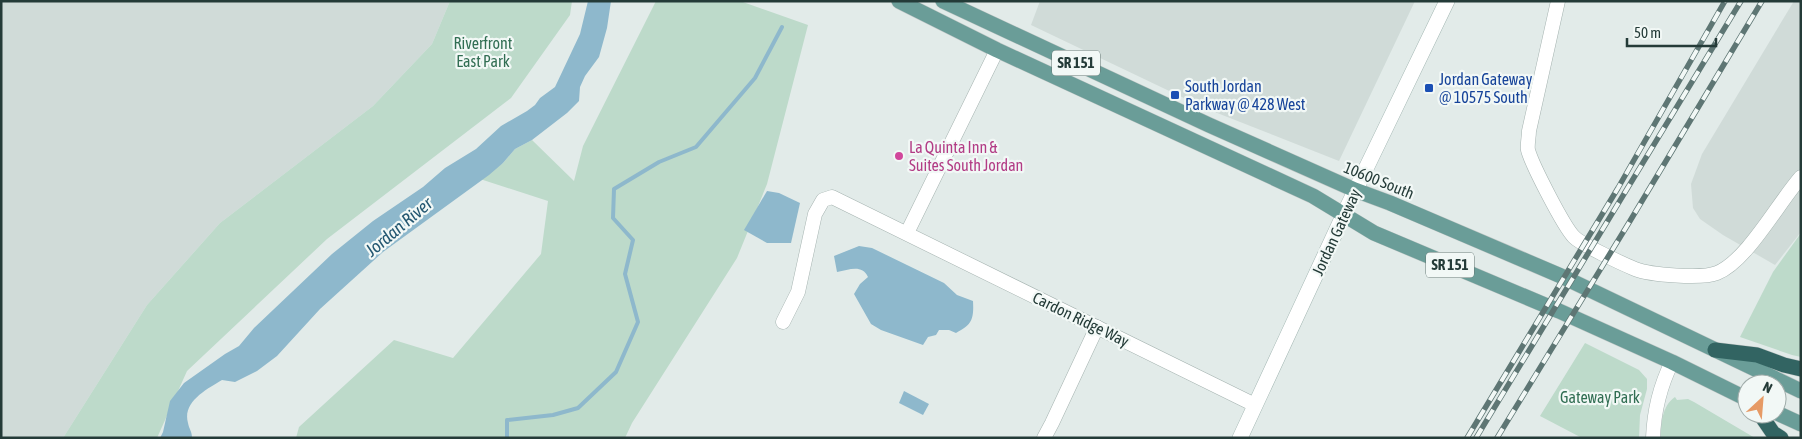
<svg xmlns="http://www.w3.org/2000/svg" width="1802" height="439" viewBox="0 0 1802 439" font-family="'Asap Condensed',sans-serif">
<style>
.built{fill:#d0dbd8}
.green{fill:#bddaca}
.water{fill:#8eb8cc}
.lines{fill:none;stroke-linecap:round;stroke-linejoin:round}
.stream{stroke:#8eb8cc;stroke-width:4}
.street-casing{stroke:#a5b3b0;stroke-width:15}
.secondary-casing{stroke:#a2b6b2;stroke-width:16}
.primary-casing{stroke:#c2c8c7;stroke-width:16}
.highway-casing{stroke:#c2c8c7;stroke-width:16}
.street{stroke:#fff;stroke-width:14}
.secondary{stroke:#fff;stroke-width:15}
.primary{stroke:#6a9d98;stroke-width:15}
.highway{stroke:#326462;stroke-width:15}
.rail-casing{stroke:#5e7674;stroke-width:5.5}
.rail{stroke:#f2f8f6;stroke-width:4;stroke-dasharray:11;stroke-linecap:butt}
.transit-dot{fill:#1a4fb4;stroke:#f2f8f6;stroke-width:2}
.hotel-dot{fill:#d1479c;stroke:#f2f8f6;stroke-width:2}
.labels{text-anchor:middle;stroke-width:4.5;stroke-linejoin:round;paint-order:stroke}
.shield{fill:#f2f8f6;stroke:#627471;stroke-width:1}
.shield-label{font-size:15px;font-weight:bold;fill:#243b38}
.park-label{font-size:16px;fill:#316e53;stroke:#f2f8f6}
.transit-label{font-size:16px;fill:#164399;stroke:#f2f8f6;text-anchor:start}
.hotel-label{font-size:16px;fill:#b23c85;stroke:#f2f8f6;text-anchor:start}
.street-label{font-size:16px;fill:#243b38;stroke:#f2f8f6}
.water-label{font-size:18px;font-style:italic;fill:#235771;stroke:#f2f8f6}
</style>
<rect width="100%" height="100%" fill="#e2ebe9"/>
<g class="built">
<path d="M1 1H450L432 44 373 106 220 223 147 305 63 438H1Z"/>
<path d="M1040 1H1415L1339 161 1207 109 1031 25Z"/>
<path d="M1794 1H1801V232L1775 265 1723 235 1700 219 1693 208 1691 184 1702 154Z"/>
</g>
<g class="green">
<path d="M450 1H572L570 15 511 98 327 239 187 371 157 438H63L147 305 220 223 373 106 432 44Z"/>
<path d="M656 1H740L808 25 767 184 737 258 632 423 625 438H296L299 427 394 340 453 358 541 254 548 201 480 179 503 163 515 149 532 140 574 181 583 146Z"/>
<path d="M1801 233V357L1792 355 1740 337 1773 272Z"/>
<path d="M1585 343 1639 370 1647 379V389L1640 415 1639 438H1582L1540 416Z"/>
<path d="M1675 397 1677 400 1688 399 1694 402 1755 438H1661C1661 423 1662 406 1675 397Z"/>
</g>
<g class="water">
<path d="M588 1H611L607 28 599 57 585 76 580 87 579 101 567 113 532 140 515 149 503 163 489 175 383 252 320 309 277 356 257 371 235 382 222 380C207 389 182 402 188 423 189 429 192 431 192 438H160L163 432 170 401 184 383 225 354 239 346 254 328 332 254 373 221 423 187 445 168 476 149 501 126 527 111 535 105 540 98 555 87 580 34Z"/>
<path d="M767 191 779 193 800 203 791 243H767L744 230Z"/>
<path d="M859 246 872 248 944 283 957 295 973 301C974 319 972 325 956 333L949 330H939L936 335 928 337 923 345 881 330 871 324 854 294 860 284 868 277C862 264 849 270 837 272L834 256Z"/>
<path d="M904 391 929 404 923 415 899 403Z"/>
</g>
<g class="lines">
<path class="stream" d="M507 438V420L553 415 578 408 616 372 638 322 625 274 633 240 613 218 614 189 659 162 696 147 755 78 782 27"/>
<defs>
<g id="street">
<path d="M1558 1 1529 131C1529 137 1527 145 1528 150 1532 165 1564 227 1574 237 1582 245 1623 264 1635 269 1650 275 1702 279 1717 273 1747 261 1778 203 1801 177"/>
<path d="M907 233 997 50"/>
<path d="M783 322 798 292 815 214 823 200 832 197 1255 405"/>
<path d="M1044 438 1052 423 1097 327"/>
<path d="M1653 438C1654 411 1660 386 1672 362"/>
</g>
<path id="secondary" d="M1240 438 1344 214 1447 1"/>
<g id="primary">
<path d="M899 1 997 50 1313 196 1374 233 1559 311 1672 362 1747 399"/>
<path d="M943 1 1209 125 1355 190 1390 203 1561 276 1801 391"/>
<path d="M1777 413 1801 424"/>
</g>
<g id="highway">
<path d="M1715 350 1757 355 1784 365 1801 369"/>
<path d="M1760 414 1773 433 1781 438"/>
</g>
</defs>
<use href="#street" class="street-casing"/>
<use href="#secondary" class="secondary-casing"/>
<use href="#primary" class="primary-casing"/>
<use href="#highway" class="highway-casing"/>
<use href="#street" class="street"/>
<use href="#secondary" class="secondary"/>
<use href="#primary" class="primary"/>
<use href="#highway" class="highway"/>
<defs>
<g id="rail">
<path d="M1467 438 1618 188 1725 1"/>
<path d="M1476 438 1741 1"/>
<path d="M1497 438 1630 221 1762 1"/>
</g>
</defs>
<use href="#rail" class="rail-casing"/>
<use href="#rail" class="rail"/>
</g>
<g class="transit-dot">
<rect x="1424" y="83" width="10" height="10" rx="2.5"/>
<rect x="1170" y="90" width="10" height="10" rx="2.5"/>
</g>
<circle class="hotel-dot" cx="899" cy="156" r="5"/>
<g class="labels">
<g class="shield">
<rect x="1052" y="50.5" width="48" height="25" rx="4"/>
<rect x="1426" y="252.5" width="48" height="25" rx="4"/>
</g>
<g class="shield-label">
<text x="1076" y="68">SR 151</text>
<text x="1450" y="270">SR 151</text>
</g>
<g class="park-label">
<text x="483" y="49">Riverfront<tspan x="483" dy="18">East Park</tspan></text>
<text x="1600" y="403">Gateway Park</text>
</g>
<g class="transit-label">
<text x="1439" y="85">Jordan Gateway<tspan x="1439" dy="18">@ 10575 South</tspan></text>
<text x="1185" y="92">South Jordan<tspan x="1185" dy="18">Parkway @ 428 West</tspan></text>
</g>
<g class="hotel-label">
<text x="909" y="153">La Quinta Inn &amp;<tspan x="909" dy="18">Suites South Jordan</tspan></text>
</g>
<g class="street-label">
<text transform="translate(1379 180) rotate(22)" y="6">10600 South</text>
<text transform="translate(1336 232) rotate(-65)" y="6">Jordan Gateway</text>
<text transform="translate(1081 319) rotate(26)" y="6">Cardon Ridge Way</text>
</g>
<g class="water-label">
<text transform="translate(399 227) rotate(-40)" y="6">Jordan River</text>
</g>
</g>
<rect width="1802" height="439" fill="none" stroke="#243b38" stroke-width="5"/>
<g transform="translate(1762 399) rotate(26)"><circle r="24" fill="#f2f8f6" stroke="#a0acaa"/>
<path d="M0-4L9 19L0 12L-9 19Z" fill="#e69a65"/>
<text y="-8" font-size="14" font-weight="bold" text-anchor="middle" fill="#243b38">N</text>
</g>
<path d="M1627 38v8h89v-8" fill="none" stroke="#243b38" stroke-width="2.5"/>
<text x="1634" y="38" font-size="15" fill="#243b38" stroke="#f2f8f6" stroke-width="4" paint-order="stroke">50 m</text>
</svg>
